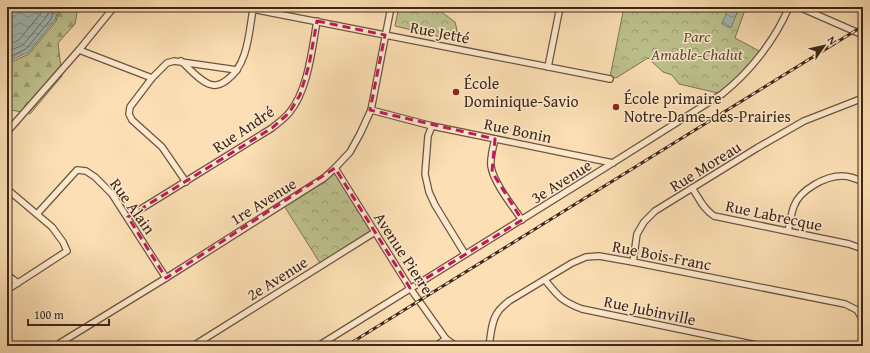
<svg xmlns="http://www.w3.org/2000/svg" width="870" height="353" viewBox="0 0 870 353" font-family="'Gentium Book Plus',serif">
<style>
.forest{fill:url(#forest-firs);stroke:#7e7453}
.park{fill:url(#park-crowns);stroke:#7e7453}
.water{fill:url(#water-waves);stroke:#7a7f77}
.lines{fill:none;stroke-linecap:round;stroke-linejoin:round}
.shore{stroke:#707067;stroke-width:1}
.minor-casing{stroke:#6e543f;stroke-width:8}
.minor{stroke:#fdeace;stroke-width:5.5}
.rail-casing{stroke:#3f2618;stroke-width:3}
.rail{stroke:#fdeace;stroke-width:1.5;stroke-dasharray:4.5;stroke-linecap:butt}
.marked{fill:none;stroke:#c2185b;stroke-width:3;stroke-dasharray:8 5;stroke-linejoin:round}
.poi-dot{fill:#8f2418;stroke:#fdeace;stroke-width:1.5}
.labels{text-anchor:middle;stroke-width:3;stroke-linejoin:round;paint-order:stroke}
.street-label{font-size:16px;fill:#3f2618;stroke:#fdeace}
.park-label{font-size:16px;font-style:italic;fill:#5f4d36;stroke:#fdeace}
.poi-label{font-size:16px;fill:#3f2618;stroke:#fdeace;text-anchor:start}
</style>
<defs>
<pattern id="forest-firs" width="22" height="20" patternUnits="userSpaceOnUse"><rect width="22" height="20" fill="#bec28e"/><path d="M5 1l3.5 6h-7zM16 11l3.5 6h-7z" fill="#9c9d73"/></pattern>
<pattern id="park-crowns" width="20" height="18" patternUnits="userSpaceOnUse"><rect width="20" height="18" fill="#bec28e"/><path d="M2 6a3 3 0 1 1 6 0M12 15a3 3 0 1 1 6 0" fill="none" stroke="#9c9d73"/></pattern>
<pattern id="water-waves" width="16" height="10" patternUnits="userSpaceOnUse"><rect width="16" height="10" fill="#a2bab6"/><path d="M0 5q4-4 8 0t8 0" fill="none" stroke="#859793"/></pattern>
</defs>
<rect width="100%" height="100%" fill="#fcdfb4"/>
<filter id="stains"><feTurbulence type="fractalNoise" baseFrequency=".005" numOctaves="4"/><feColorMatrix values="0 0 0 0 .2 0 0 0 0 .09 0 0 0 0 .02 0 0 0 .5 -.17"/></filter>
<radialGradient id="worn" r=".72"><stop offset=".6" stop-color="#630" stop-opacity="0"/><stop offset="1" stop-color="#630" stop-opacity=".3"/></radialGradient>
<path class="forest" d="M60 7H78L75 24 58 43 62 76 30 114 7 109V64L29 54 56 21Z"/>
<g class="park">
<path d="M416 7H435L455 22 457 30V41L395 26 398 11Z"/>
<path d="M624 7H746L735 38 763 53 722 94 679 84 672 75 663 72 648 58 616 78 610 77Z"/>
<path d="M335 168 375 232 323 268 283 204Z"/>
</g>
<g class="water">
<path d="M8 7H59L55 20 29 52 7 62V12Z"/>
<path d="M729 7 738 10 731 28 722 24Z"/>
</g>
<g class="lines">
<g class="shore">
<path d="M7 46 19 40 41 13 43 7"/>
<path d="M7 52 23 45 47 16 50 7"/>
<path d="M7 58 26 49 51 19 55 7"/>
</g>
<defs>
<g id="minor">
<path d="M242 7 610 79"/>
<path d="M799 7 863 35"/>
<path d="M79 50 152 78"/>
<path d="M181 61C189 68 202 84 213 85 218 86 223 83 227 80 248 65 249 32 253 9"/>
<path d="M548 67 560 7"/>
<path d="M371 110 432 126 613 163"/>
<path d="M432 126 428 136 425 174 429 192 435 205 465 254"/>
<path d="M7 132 79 50 114 7"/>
<path d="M495 139C493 147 490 158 491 166 493 182 513 207 522 220"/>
<path d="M335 168 410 288 446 339 456 346"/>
<path d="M186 182 162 147 132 120 129 114 130 107 152 78 167 63 174 61 237 70"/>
<path d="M692 188C699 198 703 209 714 216L849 244 863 249"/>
<path d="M7 189 52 227 63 242 67 251 7 290"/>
<path d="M37 214 77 170 86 171 95 177 112 194 166 278"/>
<path d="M128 217 272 128C278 123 284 119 289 113 308 91 312 49 317 21"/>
<path d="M788 231C790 223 791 214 794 206 800 190 825 176 842 176 848 176 857 179 863 182"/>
<path d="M633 262 637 234 644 222 655 211 757 148 804 121 863 98"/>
<path d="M7 275 18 283"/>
<path d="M545 280C558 296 561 301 582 309L761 346"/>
<path d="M57 346 60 343 166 278 324 178 335 168 350 152 360 134 371 110 378 74 391 7"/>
<path d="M193 346 375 232"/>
<path d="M318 346C453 262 588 179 722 94 750 72 775 40 789 7"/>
<path d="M435 346 446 339"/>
<path d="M489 346C491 335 491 321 498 312 501 307 506 304 509 301L572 263 586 257 599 256 633 262 845 304 857 310 863 320"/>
</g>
</defs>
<use href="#minor" class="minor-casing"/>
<use href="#minor" class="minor"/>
<defs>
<path id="rail" d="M346 346 863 26"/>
</defs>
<use href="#rail" class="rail-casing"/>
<use href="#rail" class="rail"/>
</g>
<path class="marked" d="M317 21 385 35 370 110 495 139 492 172 522 220 410 288 335 168 166 278 128 217 272 128 289 113 300 95 309 65Z"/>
<g class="poi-dot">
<circle cx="456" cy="92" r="4"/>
<circle cx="616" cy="107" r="4"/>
</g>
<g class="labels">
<g class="street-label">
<text transform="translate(440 32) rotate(11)" y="6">Rue Jetté</text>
<text transform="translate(243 129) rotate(-34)" y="6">Rue André</text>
<text transform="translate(518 130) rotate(12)" y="6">Rue Bonin</text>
<text transform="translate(705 166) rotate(-32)" y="6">Rue Moreau</text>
<text transform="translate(561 181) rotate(-32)" y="6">3e Avenue</text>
<text transform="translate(263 201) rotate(-32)" y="6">1re Avenue</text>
<text transform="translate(133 206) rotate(54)" y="6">Rue Alain</text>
<text transform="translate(774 215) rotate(12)" y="6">Rue Labrecque</text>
<text transform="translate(404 253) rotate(57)" y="6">Avenue Pierre</text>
<text transform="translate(662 255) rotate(11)" y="6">Rue Bois-Franc</text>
<text transform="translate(277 278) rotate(-32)" y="6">2e Avenue</text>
<text transform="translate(650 310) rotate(12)" y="6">Rue Jubinville</text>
</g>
<g class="park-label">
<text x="697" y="42">Parc<tspan x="697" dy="18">Amable-Chalut</tspan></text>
</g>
<g class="poi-label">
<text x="464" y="89">École<tspan x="464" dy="18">Dominique-Savio</tspan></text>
<text x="624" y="104">École primaire<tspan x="624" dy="18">Notre-Dame-des-Prairies</tspan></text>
</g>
</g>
<rect width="870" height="353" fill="none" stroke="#fcdfb4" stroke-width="24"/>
<rect x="8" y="8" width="854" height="337" fill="none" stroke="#3f2618" stroke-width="2"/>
<rect x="12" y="12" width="846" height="329" fill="none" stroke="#3f2618"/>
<g transform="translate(824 46) rotate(56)" stroke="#fdeace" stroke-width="3" paint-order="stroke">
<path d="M0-3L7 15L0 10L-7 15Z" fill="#3f2618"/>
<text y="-6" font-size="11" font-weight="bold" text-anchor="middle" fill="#3f2618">N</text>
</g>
<path d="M28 319v6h81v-6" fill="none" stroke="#3f2618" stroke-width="2"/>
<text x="34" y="319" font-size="12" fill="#3f2618" stroke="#fdeace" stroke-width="3" paint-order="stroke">100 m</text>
<rect width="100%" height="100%" filter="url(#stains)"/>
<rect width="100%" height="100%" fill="url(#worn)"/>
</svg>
